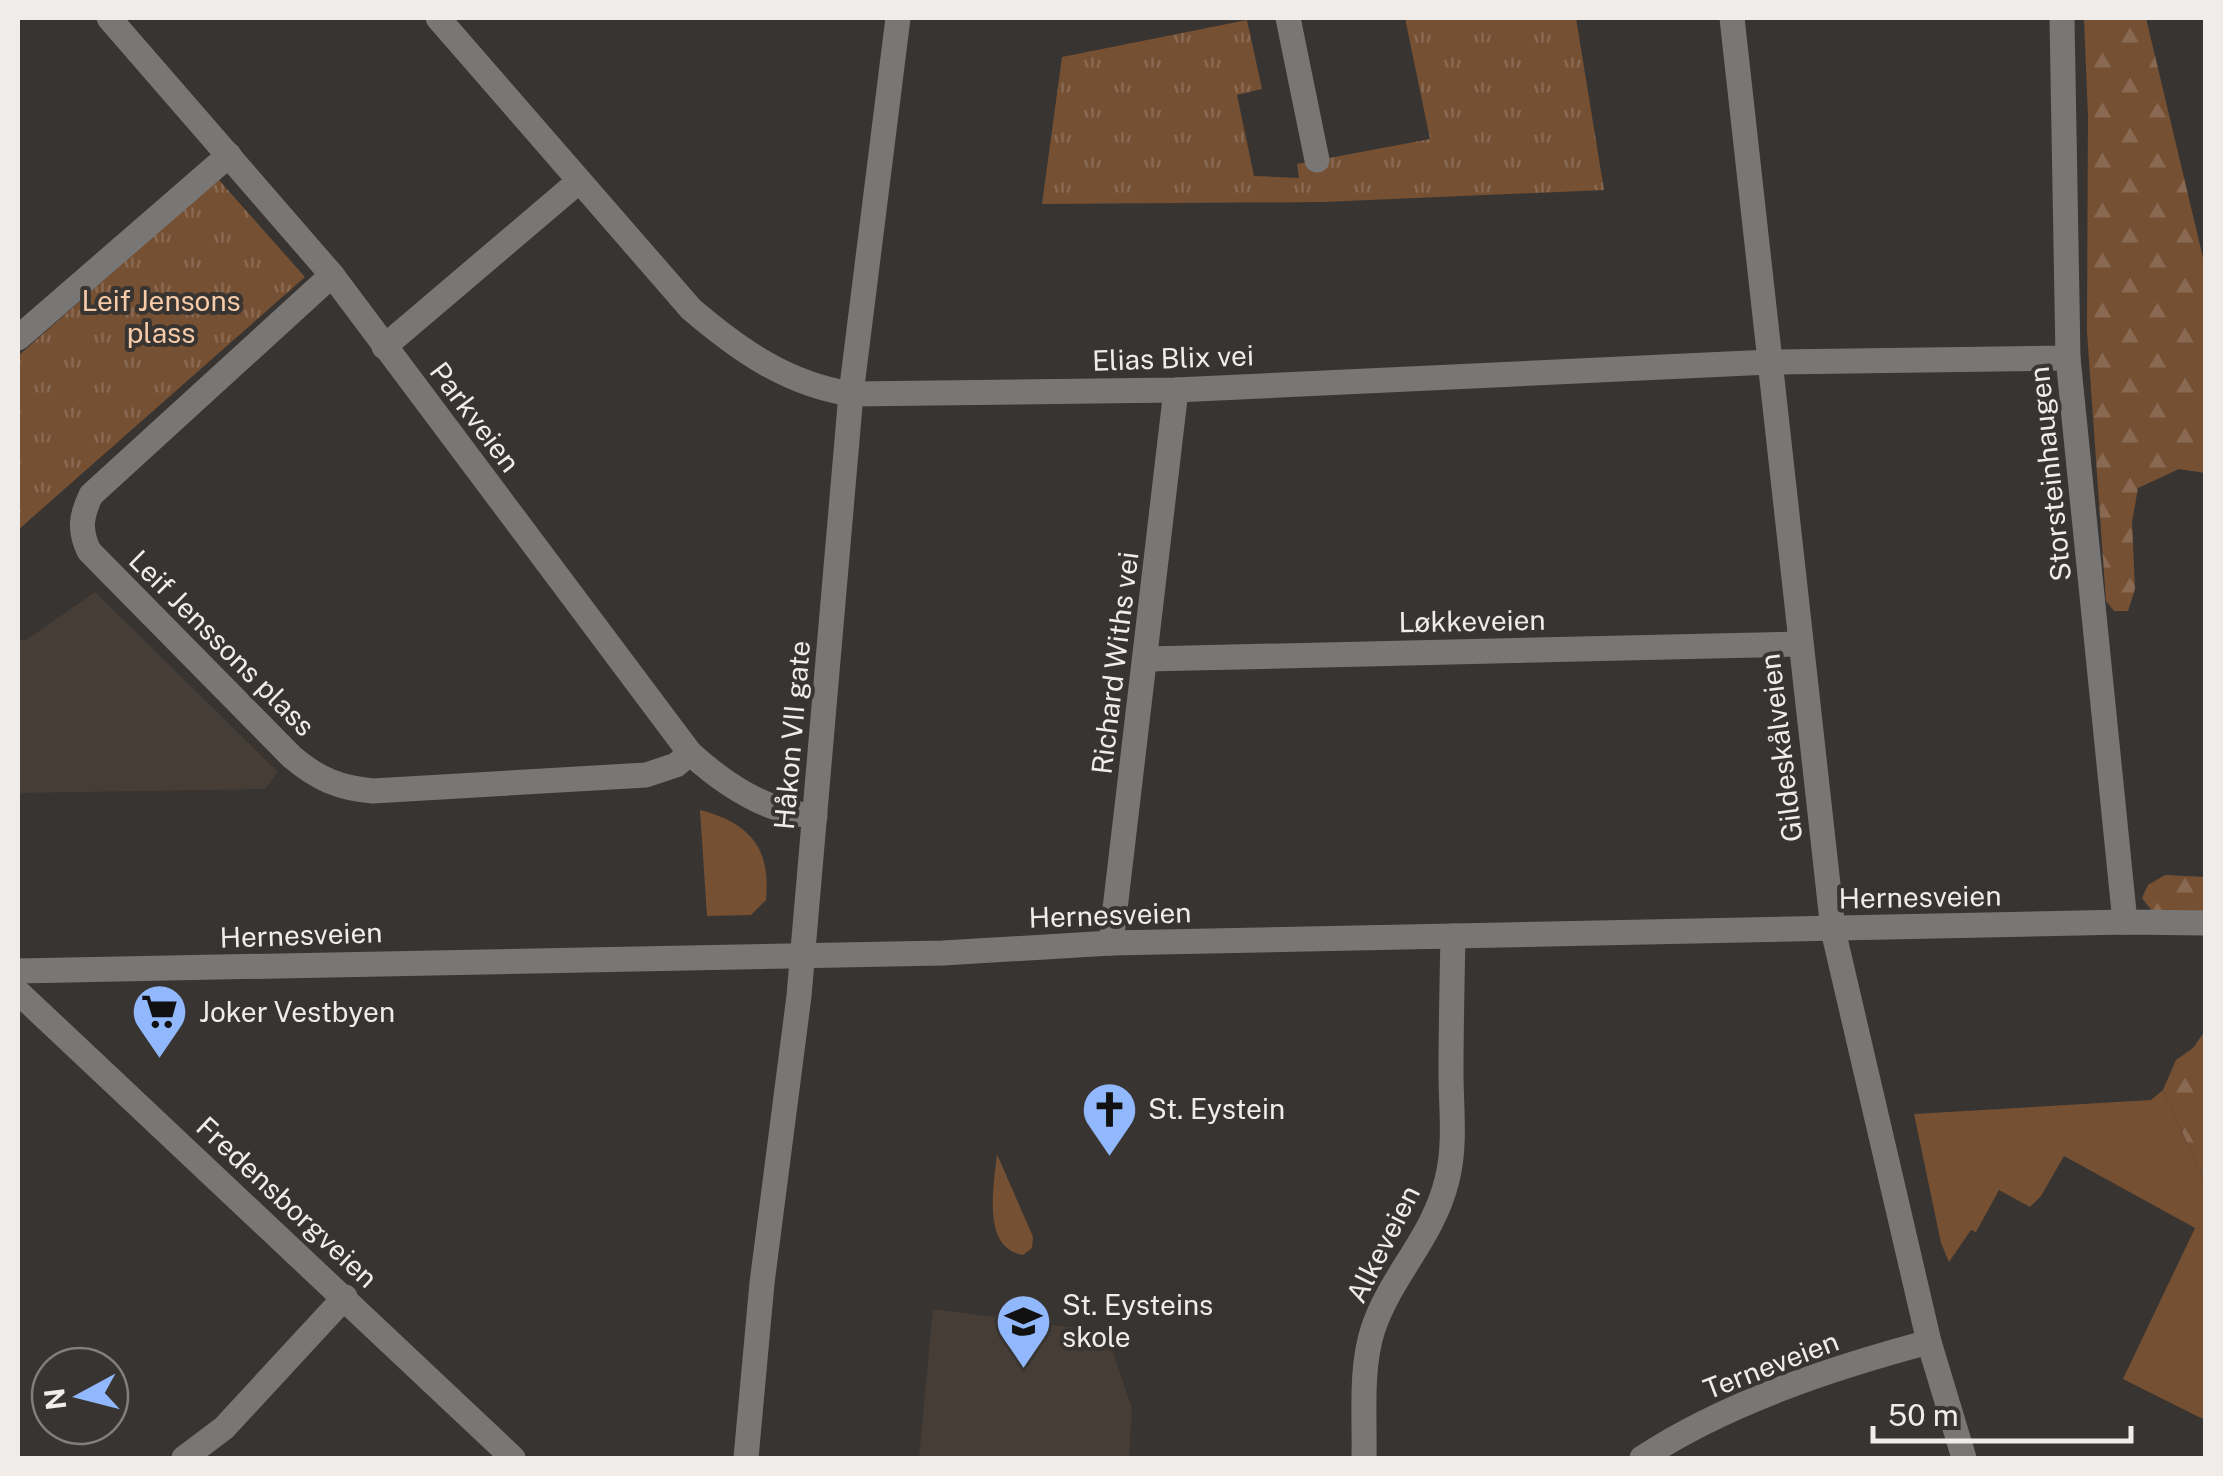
<svg xmlns="http://www.w3.org/2000/svg" width="2223" height="1476" viewBox="0 0 2223 1476" font-family="'Public Sans',sans-serif">
<style>
.built{fill:#463d36}
.green{fill:#755033}
.forest{fill:url(#forest-firs)}
.park{fill:url(#park-tufts)}
.lines{fill:none;stroke-linecap:round;stroke-linejoin:round}
.minor{stroke:#797776;stroke-width:25}
.labels{text-anchor:middle;stroke-width:8;stroke-linejoin:round;paint-order:stroke}
.park-label{font-size:28px;fill:#f7caa8;stroke:#383431}
.street-label{font-size:28px;fill:#efecea;stroke:#383431}
.poi-label{font-size:28px;fill:#efecea;stroke:#383431;text-anchor:start}
</style>
<defs>
<pattern id="forest-firs" width="22" height="20" patternUnits="userSpaceOnUse" patternTransform="scale(2.5)"><rect width="22" height="20" fill="#755033"/><path d="M5 1l3.5 6h-7zM16 11l3.5 6h-7z" fill="#896951"/></pattern>
<pattern id="park-tufts" width="24" height="20" patternUnits="userSpaceOnUse" patternTransform="scale(2.5)"><rect width="24" height="20" fill="#755033"/><path d="M3 7l-1-3M5 7V3M7 7l1-3M15 17l-1-3M17 17v-4M19 17l1-3" fill="none" stroke="#896951"/></pattern>
</defs>
<rect width="100%" height="100%" fill="#383431"/>
<g class="built">
<path d="M95 592 278 772 265 789 18 793V640H26Z"/>
<path d="M933 1309 1106 1332 1132 1408 1129 1458H919Z"/>
</g>
<g class="green">
<path d="M700 810C750 823 771 848 766 900L751 915 707 916Z"/>
<path d="M2163 1090 2205 1182V1420L2123 1379 2195 1228 2064 1156 2041 1196 2030 1207 1999 1190 1976 1232 1971 1230 1949 1262 1941 1243 1914 1114 2151 1100Z"/>
<path d="M997 1154 1033 1237 1032 1248 1023 1255C981 1248 994 1185 997 1154Z"/>
</g>
<g class="forest">
<path d="M2084 18H2146L2205 266V473L2179 469 2138 488 2132 522 2135 589 2128 611H2114L2106 601 2087 332 2088 116Z"/>
<path d="M2165 875 2205 877V914L2153 912 2142 898 2148 885Z"/>
<path d="M2205 1031H2206L2205 1182 2163 1090 2176 1060 2193 1048Z"/>
</g>
<g class="park">
<path d="M1405 18H1576L1604 190 1323 202 1042 204 1062 57 1247 20 1262 89 1237 95 1254 176 1299 178 1297 164 1430 139Z"/>
<path d="M218 179 305 277 18 530V356Z"/>
</g>
<g class="lines">
<g class="minor">
<path d="M109 18 332 275 690 753C724 784 768 813 815 816"/>
<path d="M438 18 691 309C739 350 787 384 851 394L1176 390 1770 362 2068 358"/>
<path d="M1288 18 1317 160"/>
<path d="M1732 18 1833 930 1929 1342 1964 1458"/>
<path d="M2062 18 2068 358 2125 922"/>
<path d="M332 275 91 495C81 516 79 530 89 551L292 757C318 779 339 788 373 791L646 775 676 765 690 753"/>
<path d="M18 338 229 155"/>
<path d="M384 347 578 182"/>
<path d="M1147 659 1799 644"/>
<path d="M1111 943 1176 390"/>
<path d="M18 971 943 953 1111 943 2125 922 2206 923"/>
<path d="M18 992 513 1458"/>
<path d="M184 1458 224 1428 345 1297"/>
<path d="M746 1458 762 1283 799 996 851 394 898 18"/>
<path d="M1364 1458C1365 1417 1360 1369 1373 1329 1391 1275 1433 1238 1447 1180 1456 1144 1451 1109 1451 1073 1451 1027 1452 982 1453 936"/>
<path d="M1642 1458C1726 1403 1831 1368 1929 1342"/>
</g>
</g>
<defs>
<symbol id="supermarket-pin" viewBox="-11 -11 22 30"><path d="M0 17L-7.5 6A9.5 9.5 0 1 1 7.5 6Z" fill="#91b8fd" stroke="#383431"/><path d="M-6-5.5h2.5l.6 2H6L4.5 2H-2.5L-4.4-4H-6ZM-1.5 3.2a1.3 1.3 0 1 0 .1 0ZM3 3.2a1.3 1.3 0 1 0 .1 0Z" fill="#111"/></symbol>
<symbol id="church-pin" viewBox="-11 -11 22 30"><path d="M0 17L-7.5 6A9.5 9.5 0 1 1 7.5 6Z" fill="#91b8fd" stroke="#383431"/><path d="M-1.2-6h2.4v3.5h3.3v2.4h-3.3V6h-2.4V-.1h-3.3v-2.4h3.3Z" fill="#111"/></symbol>
<symbol id="school-pin" viewBox="-11 -11 22 30"><path d="M0 17L-7.5 6A9.5 9.5 0 1 1 7.5 6Z" fill="#91b8fd" stroke="#383431"/><path d="M0-5L7-2L0 1L-7-2ZM-4 1L0 2.5L4 1V4Q0 6-4 4Z" fill="#111"/></symbol>
</defs>
<g fill-rule="evenodd">
<use href="#supermarket-pin" x="128" y="980" width="63" height="86"/>
<use href="#church-pin" x="1078" y="1078" width="63" height="86"/>
<use href="#school-pin" x="992" y="1290" width="63" height="86"/>
</g>
<g class="labels">
<g class="park-label">
<text x="161" y="311">Leif Jensons<tspan x="161" dy="32">plass</tspan></text>
</g>
<g class="street-label">
<text transform="translate(1173 358) rotate(-2)" y="10">Elias Blix vei</text>
<text transform="translate(475 417) rotate(53)" y="10">Parkveien</text>
<text transform="translate(2050 474) rotate(-96)" y="10">Storsteinhaugen</text>
<text transform="translate(1472 621) rotate(-1)" y="10">Løkkeveien</text>
<text transform="translate(222 643) rotate(45)" y="10">Leif Jenssons plass</text>
<text transform="translate(1115 663) rotate(-83)" y="10">Richard Withs vei</text>
<text transform="translate(792 735) rotate(-85)" y="10">Håkon VII gate</text>
<text transform="translate(1781 748) rotate(-97)" y="10">Gildeskålveien</text>
<text transform="translate(1920 897) rotate(-1)" y="10">Hernesveien</text>
<text transform="translate(1110 915) rotate(-2)" y="10">Hernesveien</text>
<text transform="translate(301 935) rotate(-2)" y="10">Hernesveien</text>
<text transform="translate(287 1202) rotate(43)" y="10">Fredensborgveien</text>
<text transform="translate(1383 1244) rotate(-63)" y="10">Alkeveien</text>
<text transform="translate(1771 1365) rotate(-21)" y="10">Terneveien</text>
</g>
<g class="poi-label">
<text x="199" y="1022">Joker Vestbyen</text>
<text x="1148" y="1119">St. Eystein</text>
<text x="1062" y="1315">St. Eysteins<tspan x="1062" dy="32">skole</tspan></text>
</g>
</g>
<rect width="2223" height="1476" fill="none" stroke="#efecea" stroke-width="40"/>
<g transform="translate(80 1396) rotate(263)"><circle r="48" fill="#383431" stroke="#817e7b" stroke-width="2.5"/>
<path d="M0-8L18 38L0 25L-18 38Z" fill="#91b8fd"/>
<text y="-15" font-size="28" font-weight="bold" text-anchor="middle" fill="#efecea">N</text>
</g>
<path d="M1873 1426v15h258v-15" fill="none" stroke="#efecea" stroke-width="5"/>
<text x="1888" y="1426" font-size="30" fill="#efecea" stroke="#383431" stroke-width="8" paint-order="stroke">50 m</text>
</svg>
